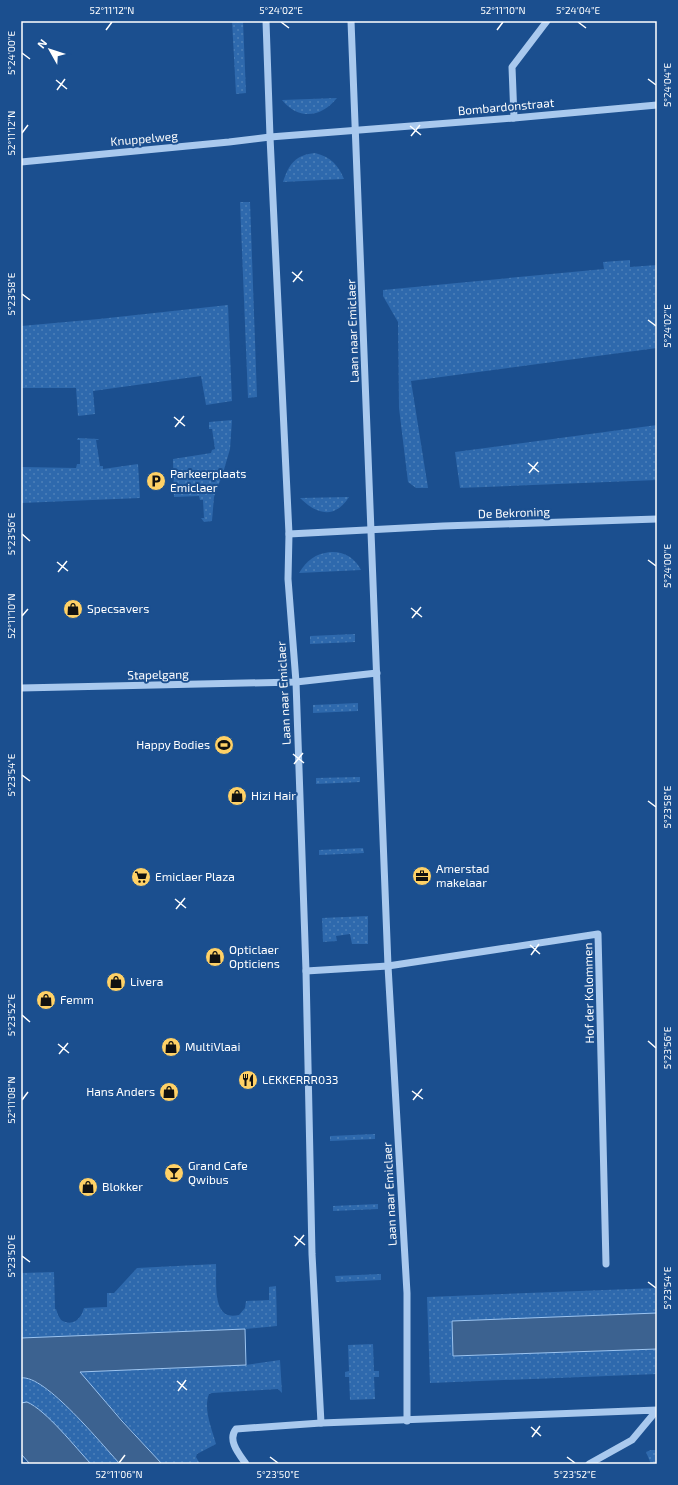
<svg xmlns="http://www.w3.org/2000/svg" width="678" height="1485" viewBox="0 0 678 1485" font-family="'Exo 2',sans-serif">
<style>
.grass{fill:url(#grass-dots)}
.water{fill:#3c6290;stroke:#9cc4f0}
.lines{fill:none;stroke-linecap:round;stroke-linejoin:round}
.minor{stroke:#a9c9ee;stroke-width:7}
.ticks{fill:none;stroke:#fff;stroke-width:1.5}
.labels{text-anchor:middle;stroke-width:4;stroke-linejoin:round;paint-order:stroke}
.street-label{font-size:12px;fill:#fff;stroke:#1b4f8f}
.poi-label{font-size:12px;fill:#fff;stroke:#1b4f8f;text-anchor:start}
.neatline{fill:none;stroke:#fff;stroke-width:1.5}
.ticks-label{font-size:10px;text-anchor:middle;fill:#fff}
</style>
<defs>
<pattern id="grass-dots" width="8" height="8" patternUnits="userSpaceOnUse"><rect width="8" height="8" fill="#2e69ad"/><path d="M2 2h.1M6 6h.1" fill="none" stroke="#4d80b9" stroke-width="1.8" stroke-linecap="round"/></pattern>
</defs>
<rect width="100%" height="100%" fill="#1b4f8f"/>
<g class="grass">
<path d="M232 21H243L246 93 236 94Z"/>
<path d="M337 98C322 117 299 121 282 100Z"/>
<path d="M315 153C331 157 338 165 344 179L283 182C289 163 296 155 315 153Z"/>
<path d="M240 202H250L257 397 248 398Z"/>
<path d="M630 260V267L657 265V348L411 381 428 488H416L408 482 399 408 398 322 383 296V290L604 269 603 262Z"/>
<path d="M228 305 232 401 206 405 201 376 93 391 95 414 78 416 76 388H21V326L99 319Z"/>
<path d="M232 420 230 449 223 473 214 497 212 521 204 522 201 518H204L203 500H200L199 496 174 497 173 459 211 453 212 450 215 449 212 429H209V422Z"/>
<path d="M657 425V480L460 488 455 452Z"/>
<path d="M78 438 98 439 99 440H96L100 466H103V469L138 464 140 498 21 503V467L76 468 77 464H80V440H77Z"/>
<path d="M349 497C335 519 317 515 300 498Z"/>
<path d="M330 552C344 551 355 558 361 570L299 573C307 560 315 554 330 552Z"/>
<path d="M355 634V642L310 644V636Z"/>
<path d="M358 703V711L313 713V705Z"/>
<path d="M360 777V782L316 784V778Z"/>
<path d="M363 848 364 853 319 855V850Z"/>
<path d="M368 916V944H352L350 934 336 936 337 941 323 942 322 918Z"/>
<path d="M375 1134V1139L330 1141V1136Z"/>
<path d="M378 1204V1209L333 1211V1206Z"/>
<path d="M216 1264C217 1282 211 1322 239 1315L245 1308 246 1301 269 1300V1287L276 1286 277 1326 245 1329 21 1338V1273L54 1272 55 1309H56L58 1315 61 1320C73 1327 81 1319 84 1308L107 1307V1293H114L137 1268Z"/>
<path d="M381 1274V1280L336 1282 335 1276Z"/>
<path d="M657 1288V1313L452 1322 453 1356 657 1349V1374L430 1383 427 1297Z"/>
<path d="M373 1344 374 1371H379V1377H374L375 1399 350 1400 349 1377H345V1372L349 1371 348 1345Z"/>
<path d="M280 1360 282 1393 278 1389 212 1393 209 1394C203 1409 212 1429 216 1444L197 1454 196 1457 200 1464H162L79 1372 246 1365Z"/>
<path d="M21 1378C45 1375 103 1446 120 1464H91L59 1430 34 1405 21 1403Z"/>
<path d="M651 1450H657V1464H651L646 1452Z"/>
</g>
<g class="water">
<path d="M657 1313V1349L453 1356 452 1321Z"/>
<path d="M245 1329 246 1365 80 1372 122 1421 162 1464H120C103 1446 45 1374 21 1378V1338Z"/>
<path d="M27 1402C46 1410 76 1448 91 1464H30L21 1454V1403Z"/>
</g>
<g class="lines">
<g class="minor">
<path d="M266 21 270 137 289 534 288 579 296 682 306 971 312 1254 321 1423"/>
<path d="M351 21 388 966 407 1293V1421"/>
<path d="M514 118 512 67 547 21"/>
<path d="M21 162 229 142 270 137 514 118 657 105"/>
<path d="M289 534 443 526 657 519"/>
<path d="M21 688 296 682 377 673"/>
<path d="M306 971 388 966 598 934 606 1264"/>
<path d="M246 1464C239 1454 227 1440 236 1429L321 1423 657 1410 632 1440 589 1464"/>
</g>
</g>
<path class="ticks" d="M281 22 289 28M578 22 586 28M106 30 112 22M497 30 503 22M22 53 30 59M648 79 656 85M56 80 67 89M57 90 65 79M410 126 421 135M22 133 28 125M411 136 420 125M292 272 303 281M293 282 302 271M22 294 30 300M648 320 656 326M174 417 185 426M175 427 184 416M528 463 539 472M529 473 538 462M22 534 30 541M648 560 656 566M57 562 68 571M58 572 67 561M411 608 422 617M22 616 28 609M412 618 421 607M293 754 304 763M294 764 303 753M22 775 30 781M648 801 656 807M175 899 186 908M176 909 185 898M530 945 540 954M531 955 539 944M22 1015 30 1022M648 1041 656 1048M58 1044 69 1053M59 1054 68 1043M412 1091 423 1099M22 1100 28 1092M413 1100 422 1089M294 1236 305 1245M295 1246 304 1235M22 1256 30 1262M648 1282 656 1288M177 1381 187 1390M178 1391 186 1380M531 1427 541 1436M532 1437 540 1426M270 1457 278 1463M567 1457 575 1463M119 1463 125 1455"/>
<defs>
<symbol id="parking-disc" viewBox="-11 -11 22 22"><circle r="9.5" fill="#ffd166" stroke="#1b4f8f"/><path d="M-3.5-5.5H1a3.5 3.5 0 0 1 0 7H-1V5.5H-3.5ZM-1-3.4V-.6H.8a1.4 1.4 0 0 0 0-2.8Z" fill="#111"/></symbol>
<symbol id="shop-disc" viewBox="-11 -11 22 22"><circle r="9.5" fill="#ffd166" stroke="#1b4f8f"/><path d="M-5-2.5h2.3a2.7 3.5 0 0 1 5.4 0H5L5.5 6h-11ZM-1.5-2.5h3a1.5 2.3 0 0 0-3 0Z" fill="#111"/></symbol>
<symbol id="stadium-disc" viewBox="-11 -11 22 22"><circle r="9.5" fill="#ffd166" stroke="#1b4f8f"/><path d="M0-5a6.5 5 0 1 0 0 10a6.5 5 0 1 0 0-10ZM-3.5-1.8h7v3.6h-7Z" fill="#111"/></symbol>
<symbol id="office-disc" viewBox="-11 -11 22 22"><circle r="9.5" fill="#ffd166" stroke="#1b4f8f"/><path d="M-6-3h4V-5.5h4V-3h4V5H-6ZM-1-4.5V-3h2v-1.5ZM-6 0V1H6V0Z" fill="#111"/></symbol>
<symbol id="supermarket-disc" viewBox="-11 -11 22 22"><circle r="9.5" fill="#ffd166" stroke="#1b4f8f"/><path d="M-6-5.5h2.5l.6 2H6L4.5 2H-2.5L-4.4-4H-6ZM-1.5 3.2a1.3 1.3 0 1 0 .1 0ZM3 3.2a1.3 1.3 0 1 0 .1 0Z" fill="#111"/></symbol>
<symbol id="restaurant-disc" viewBox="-11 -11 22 22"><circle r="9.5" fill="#ffd166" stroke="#1b4f8f"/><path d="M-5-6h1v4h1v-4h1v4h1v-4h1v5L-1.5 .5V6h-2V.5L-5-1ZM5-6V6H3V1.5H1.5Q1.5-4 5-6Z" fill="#111"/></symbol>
<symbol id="bar-disc" viewBox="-11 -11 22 22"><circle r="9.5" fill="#ffd166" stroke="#1b4f8f"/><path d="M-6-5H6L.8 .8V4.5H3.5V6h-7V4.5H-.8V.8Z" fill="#111"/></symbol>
</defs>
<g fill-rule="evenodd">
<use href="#parking-disc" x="145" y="470" width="22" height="22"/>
<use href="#shop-disc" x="62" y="598" width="22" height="22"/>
<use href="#stadium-disc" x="213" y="734" width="22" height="22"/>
<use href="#shop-disc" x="226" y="785" width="22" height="22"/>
<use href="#office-disc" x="411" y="865" width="22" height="22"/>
<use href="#supermarket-disc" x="130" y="866" width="22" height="22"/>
<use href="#shop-disc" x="204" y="946" width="22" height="22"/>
<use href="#shop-disc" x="105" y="971" width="22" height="22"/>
<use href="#shop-disc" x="35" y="989" width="22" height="22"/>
<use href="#shop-disc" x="160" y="1036" width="22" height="22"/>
<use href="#restaurant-disc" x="237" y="1069" width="22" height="22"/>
<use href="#shop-disc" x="158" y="1081" width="22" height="22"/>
<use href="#bar-disc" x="163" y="1162" width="22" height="22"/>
<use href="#shop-disc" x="77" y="1176" width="22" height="22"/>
</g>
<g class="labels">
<g class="street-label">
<text transform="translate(506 107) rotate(-5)" y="4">Bombardonstraat</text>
<text transform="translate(144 139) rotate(-5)" y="4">Knuppelweg</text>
<text transform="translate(353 331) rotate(-92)" y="4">Laan naar Emiclaer</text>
<text transform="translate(514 513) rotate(-2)" y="4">De Bekroning</text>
<text transform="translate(158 675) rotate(-1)" y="4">Stapelgang</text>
<text transform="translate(284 693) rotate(-93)" y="4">Laan naar Emiclaer</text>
<text transform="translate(589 993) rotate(-91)" y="4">Hof der Kolommen</text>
<text transform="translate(390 1194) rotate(-93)" y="4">Laan naar Emiclaer</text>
</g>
<g class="poi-label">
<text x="170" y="478">Parkeerplaats<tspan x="170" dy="14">Emiclaer</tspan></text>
<text x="87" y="613">Specsavers</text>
<text x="210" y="749" text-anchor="end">Happy Bodies</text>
<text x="251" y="800">Hizi Hair</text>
<text x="436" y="873">Amerstad<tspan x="436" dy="14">makelaar</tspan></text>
<text x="155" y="881">Emiclaer Plaza</text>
<text x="229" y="954">Opticlaer<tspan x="229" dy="14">Opticiens</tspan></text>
<text x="130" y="986">Livera</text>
<text x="60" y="1004">Femm</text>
<text x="185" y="1051">MultiVlaai</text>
<text x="262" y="1084">LEKKERRR033</text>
<text x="155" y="1096" text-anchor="end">Hans Anders</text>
<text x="188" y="1170">Grand Cafe<tspan x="188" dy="14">Qwibus</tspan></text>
<text x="102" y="1191">Blokker</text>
</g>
</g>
<rect width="678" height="1485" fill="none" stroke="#1b4f8f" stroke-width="44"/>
<g transform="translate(50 50) rotate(309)" stroke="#1b4f8f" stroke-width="3" paint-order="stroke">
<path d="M0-3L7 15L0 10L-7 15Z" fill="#ffffff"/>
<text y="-6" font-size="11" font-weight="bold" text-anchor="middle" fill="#ffffff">N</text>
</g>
<rect x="22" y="22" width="634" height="1441" class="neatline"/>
<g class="ticks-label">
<text x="112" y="14">52°11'12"N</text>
<text x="281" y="14">5°24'02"E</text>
<text x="503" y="14">52°11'10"N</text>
<text x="578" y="14">5°24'04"E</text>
<text transform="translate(11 53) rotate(-90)" y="4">5°24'00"E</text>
<text transform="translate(667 85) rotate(-90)" y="4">5°24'04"E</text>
<text transform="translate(11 133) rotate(-90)" y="4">52°11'12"N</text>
<text transform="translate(11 294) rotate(-90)" y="4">5°23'58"E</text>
<text transform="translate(667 326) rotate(-90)" y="4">5°24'02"E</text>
<text transform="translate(11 534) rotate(-90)" y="4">5°23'56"E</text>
<text transform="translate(667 566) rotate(-90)" y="4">5°24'00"E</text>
<text transform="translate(11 616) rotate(-90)" y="4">52°11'10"N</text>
<text transform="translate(11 775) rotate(-90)" y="4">5°23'54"E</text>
<text transform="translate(667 807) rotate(-90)" y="4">5°23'58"E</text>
<text transform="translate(11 1015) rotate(-90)" y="4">5°23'52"E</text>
<text transform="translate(667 1048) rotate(-90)" y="4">5°23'56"E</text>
<text transform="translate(11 1100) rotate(-90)" y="4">52°11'08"N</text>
<text transform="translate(11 1256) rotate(-90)" y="4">5°23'50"E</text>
<text transform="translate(667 1288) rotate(-90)" y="4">5°23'54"E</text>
<text x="119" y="1478">52°11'06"N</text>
<text x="278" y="1478">5°23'50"E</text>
<text x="575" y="1478">5°23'52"E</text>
</g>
</svg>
